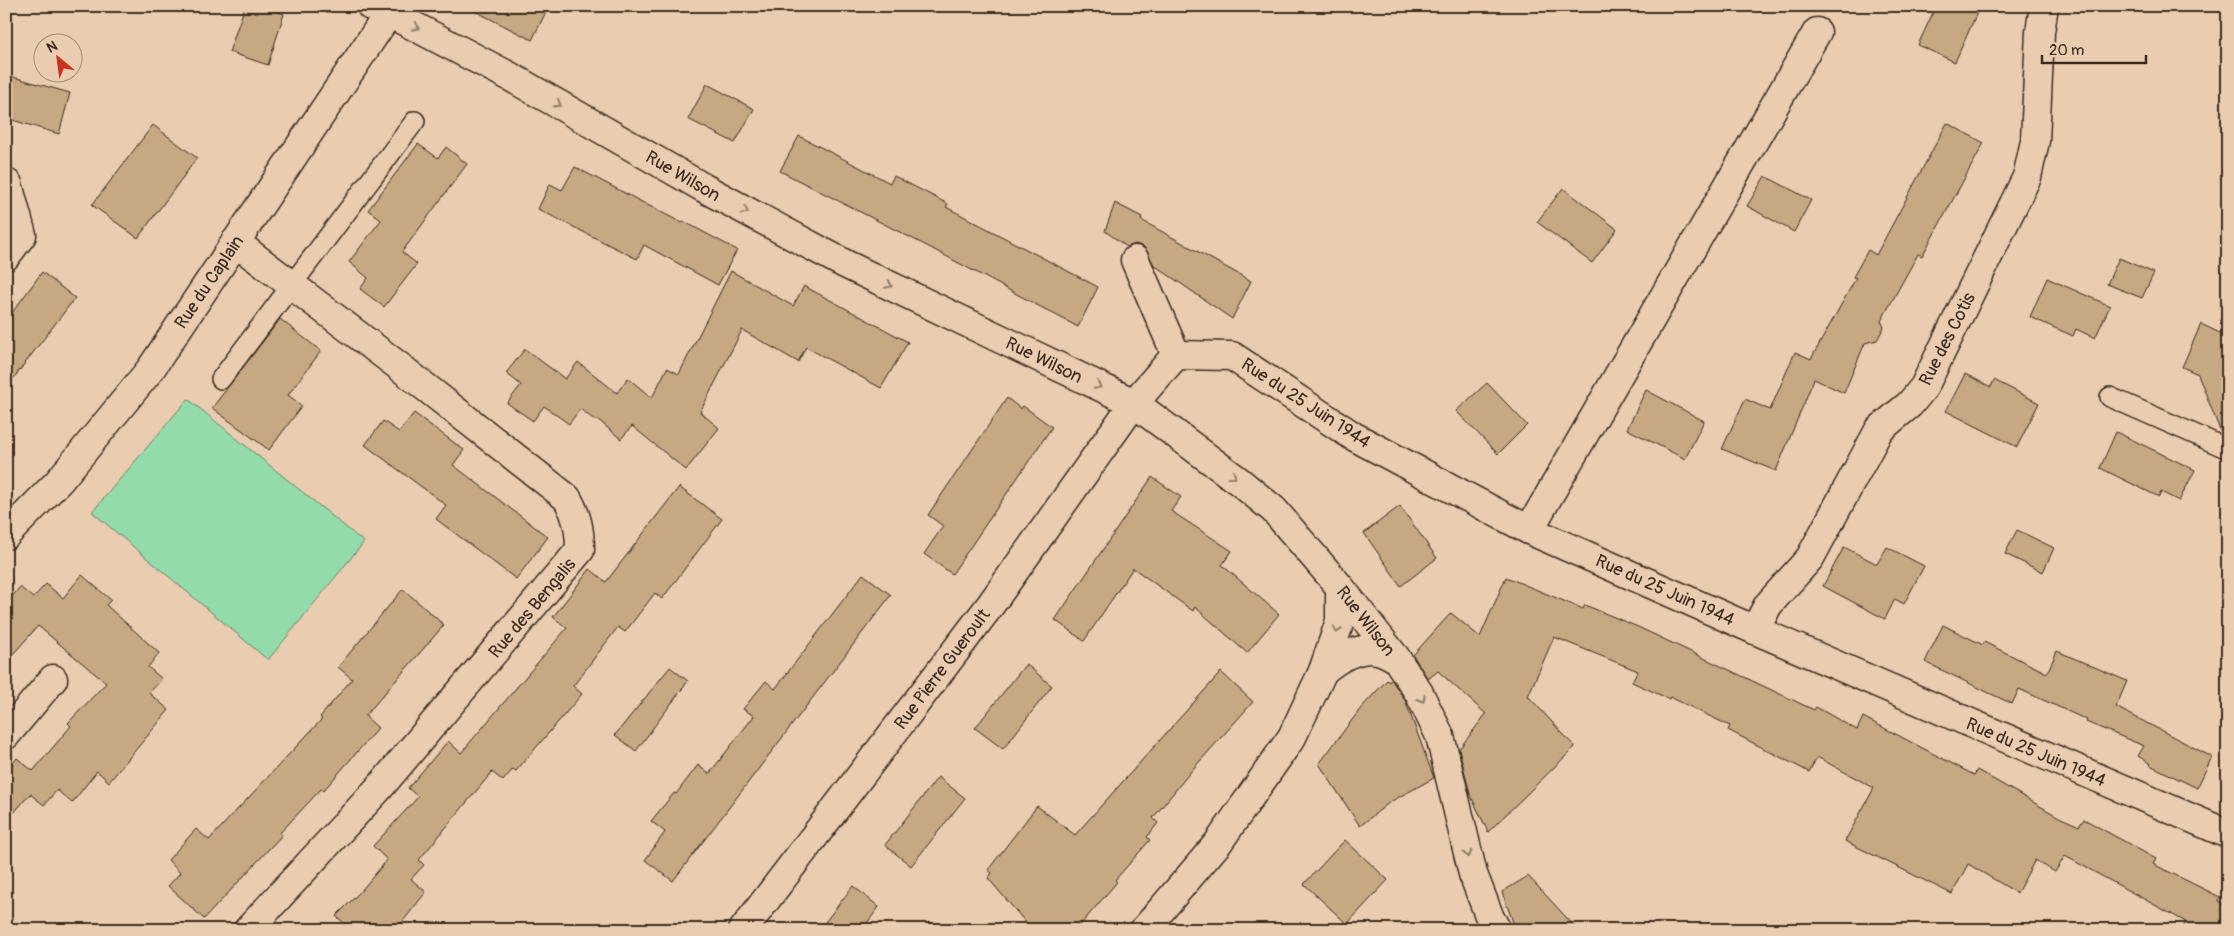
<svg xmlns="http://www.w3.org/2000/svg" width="2234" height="936" viewBox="0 0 2234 936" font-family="Pangolin,sans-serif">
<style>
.green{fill:#93dbaa;stroke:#678264}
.building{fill:#c6a882;stroke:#3b2a1e}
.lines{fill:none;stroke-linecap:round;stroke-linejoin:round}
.service-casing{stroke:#3b2a1e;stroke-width:22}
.minor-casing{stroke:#3b2a1e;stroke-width:31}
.service{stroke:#eacdb0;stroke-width:19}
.minor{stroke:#eacdb0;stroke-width:28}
.oneway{stroke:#927c67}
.labels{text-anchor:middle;stroke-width:4.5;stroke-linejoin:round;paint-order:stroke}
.street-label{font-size:18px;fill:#3b2a1e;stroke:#eacdb0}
</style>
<rect width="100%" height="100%" fill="#eacdb0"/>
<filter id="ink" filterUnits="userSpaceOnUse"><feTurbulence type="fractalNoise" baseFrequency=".02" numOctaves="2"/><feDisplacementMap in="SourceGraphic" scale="10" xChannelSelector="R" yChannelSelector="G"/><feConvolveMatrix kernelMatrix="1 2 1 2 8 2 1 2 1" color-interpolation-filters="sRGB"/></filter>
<g filter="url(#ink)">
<path class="green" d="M188 399 364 542 268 660 92 512Z"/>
<g class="building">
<path d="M245 6H263L284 14 268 65 229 52Z"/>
<path d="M465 6H549L532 40Z"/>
<path d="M1936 6H1980L1955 62 1918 45Z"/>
<path d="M6 75 70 93 59 134 6 118Z"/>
<path d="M707 84 754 109 735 143 688 119Z"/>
<path d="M1947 123 1984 143 1922 256 1918 254 1881 321 1884 327 1877 340 1865 343 1844 393 1814 379 1776 471 1722 449 1745 399 1770 410 1795 352 1811 359 1856 278 1853 277 1868 250 1876 255Z"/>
<path d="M153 125 197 158 138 238 92 205Z"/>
<path d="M799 136 890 183 894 176 948 204 946 207 1098 287 1078 327 927 246 780 171Z"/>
<path d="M418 144 438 158 446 147 467 164 402 252 417 264 384 307 360 289 368 278 349 262 381 220 368 210Z"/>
<path d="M575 167 682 223 683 221 737 250 718 285 644 245 637 259 538 209 550 184 562 190Z"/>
<path d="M1765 176 1811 200 1794 232 1747 206Z"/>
<path d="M1563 188 1617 229 1592 263 1537 222Z"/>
<path d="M1115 203 1142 217 1141 220 1251 281 1232 319 1154 265 1144 247 1136 244 1127 247 1105 231Z"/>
<path d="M2119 258 2154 273 2142 298 2107 284Z"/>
<path d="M731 271 793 306 804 286 908 342 881 388 806 347 798 362 742 330 700 412 719 428 686 470 632 426 621 439 597 419 596 421 580 409 569 424 544 406 533 421 507 403 521 385 506 373 525 349 565 379 578 362 617 393 628 378 652 398 667 368 679 374Z"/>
<path d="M42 272 75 298 6 388V321Z"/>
<path d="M2047 278 2110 306 2095 338 2076 329 2073 336 2030 317Z"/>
<path d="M280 319 321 351 288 395 302 406 269 450 212 408Z"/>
<path d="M2201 324 2228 337V437L2221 433 2198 374 2182 367Z"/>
<path d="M1965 374 1991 387 1994 380 2039 403 2017 447 1946 411Z"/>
<path d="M1487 383 1527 425 1498 454 1456 411Z"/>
<path d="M1646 390 1704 421 1685 459 1627 429Z"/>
<path d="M1007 398 1021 409 1023 406 1052 427 952 574 924 554 943 526 928 515Z"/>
<path d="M414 413 464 450 453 465 548 537 516 579 436 519 446 505 365 445 383 421 399 432Z"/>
<path d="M2116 432 2195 470 2179 501 2161 492 2159 497 2100 468Z"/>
<path d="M1152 477 1181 497 1171 511 1232 551 1222 565 1279 614 1247 653 1195 607 1193 611 1133 568 1084 641 1055 620Z"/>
<path d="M679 487 722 519 662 599 655 593 625 632 618 627 573 686 582 694 516 771 513 769 503 781 492 772 419 860 424 865 411 879 426 892 396 930H352L336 916 360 892 387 860 373 846 418 797 408 788 448 741 461 753 567 628 553 617 590 569 606 582Z"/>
<path d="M1400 506 1437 558 1401 586 1364 533Z"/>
<path d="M2017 530 2054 548 2043 572 2005 554Z"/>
<path d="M1844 547 1877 564 1887 547 1924 566 1904 604 1895 599 1885 619 1823 586Z"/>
<path d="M863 574 891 595 673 881 645 860 665 832 651 821 674 793 676 794 698 765 709 774 754 716 743 709 766 681 775 689Z"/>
<path d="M82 575 111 600 106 605 159 653 148 667 162 679 149 693 169 710 109 782 97 771 72 803 57 790 44 805 30 794 6 822V772L17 758 33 771 71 726 68 723 106 683 38 626 6 662V604L20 587 33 598 46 584 63 598Z"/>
<path d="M1506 577 1583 609 1585 605 1638 627 1814 710 1816 707 1857 730 1863 717 1974 775 1977 770 2059 817 2079 826 2084 819 2156 859 2153 864 2220 897 2218 902 2228 907V930H2181L2186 922 2065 856 2055 872 2035 860 2017 893 1968 864 1952 894 1845 841 1874 788 1817 757 1809 772 1728 730 1730 726 1670 697 1669 699 1632 682 1638 671 1554 637 1528 696 1575 747 1488 832 1470 794 1459 749 1486 714 1438 671 1428 679 1413 655 1451 613 1480 637Z"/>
<path d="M403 589 444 625 365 716 378 728 323 791 321 789 280 833 282 835 204 919 168 886 180 873 168 860 196 829 209 840 322 719 320 717 352 679 338 667Z"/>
<path d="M1943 625 1983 645 1984 642 2047 673 2057 651 2127 681 2116 707 2212 757 2197 788 2150 765 2151 764 2138 756 2144 746 2086 722 2087 720 2019 689 2012 704 1925 662Z"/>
<path d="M1026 664 1052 686 1003 749 975 728Z"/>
<path d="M670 667 688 681 636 751 615 735Z"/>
<path d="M1221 672 1253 702 1192 770 1153 818 1158 823 1147 837 1150 840 1115 880 1117 882 1076 930H1032L988 878 992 873 988 870 1037 806 1075 835Z"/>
<path d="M1391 679 1405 700 1434 778 1390 802 1360 826 1319 764 1361 708 1387 680 1389 682Z"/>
<path d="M938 777 965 798 911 866 885 845Z"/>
<path d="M1345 840 1388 880 1347 924 1304 884Z"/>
<path d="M1528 876 1578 930H1516L1502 892Z"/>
<path d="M853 886 879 907 862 930H819Z"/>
</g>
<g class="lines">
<defs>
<g id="service">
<path d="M221 379 415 121"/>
<path d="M2110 397 2228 449"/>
</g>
<g id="minor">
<path d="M371 6 389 13 509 76 704 188 845 264 1134 403 1240 482 1274 510 1340 587 1396 658 1419 693 1440 736 1473 874 1490 918 1497 930"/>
<path d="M235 242 396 364 567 498C577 515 580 530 580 550L380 787 248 930"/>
<path d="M6 256 22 235 8 184"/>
<path d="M1135 260 1176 355"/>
<path d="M1529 530 1817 32"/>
<path d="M6 535 59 481 150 370 389 13 397 6"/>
<path d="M1755 630 1768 605 1810 558 1879 430 1910 404 1924 387 2027 177 2035 141 2040 32 2044 6"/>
<path d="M1323 671C1337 659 1358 646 1377 650 1383 651 1390 655 1396 658"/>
<path d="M6 735 53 679"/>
<path d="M743 930 989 607 1134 403 1176 355 1232 356 1353 436 1529 530 1755 630 2228 834"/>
<path d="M1144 930 1218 843 1292 737 1323 671 1340 621V587"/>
</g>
</defs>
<use href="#service" class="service-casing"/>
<use href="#minor" class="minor-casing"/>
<use href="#service" class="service"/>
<use href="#minor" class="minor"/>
</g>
<defs><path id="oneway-chevron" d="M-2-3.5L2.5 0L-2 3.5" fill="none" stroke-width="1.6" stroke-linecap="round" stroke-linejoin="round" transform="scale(1.25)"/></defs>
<g class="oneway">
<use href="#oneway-chevron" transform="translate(416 27) rotate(28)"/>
<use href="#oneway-chevron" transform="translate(558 104) rotate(30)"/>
<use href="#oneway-chevron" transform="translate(745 211) rotate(28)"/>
<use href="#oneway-chevron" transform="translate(889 285) rotate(26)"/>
<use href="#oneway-chevron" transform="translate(1098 386) rotate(26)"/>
<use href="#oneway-chevron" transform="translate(1233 476) rotate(36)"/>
<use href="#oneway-chevron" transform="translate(1337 630) rotate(109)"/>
<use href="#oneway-chevron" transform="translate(1422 699) rotate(61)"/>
<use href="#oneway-chevron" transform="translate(1468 854) rotate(76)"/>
</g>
</g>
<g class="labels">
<g class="street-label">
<text transform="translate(683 176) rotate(30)" y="6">Rue Wilson</text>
<text transform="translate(209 282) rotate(-56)" y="6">Rue du Caplain</text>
<text transform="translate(1947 339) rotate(-63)" y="6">Rue des Cotis</text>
<text transform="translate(1044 360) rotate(26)" y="6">Rue Wilson</text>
<text transform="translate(1306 403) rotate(33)" y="6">Rue du 25 Juin 1944</text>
<text transform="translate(1665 590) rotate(24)" y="6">Rue du 25 Juin 1944</text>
<text transform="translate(532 608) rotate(-50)" y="6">Rue des Bengalis</text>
<text transform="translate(1366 621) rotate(52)" y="6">Rue Wilson</text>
<text transform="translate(942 669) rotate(-53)" y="6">Rue Pierre Gueroult</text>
<text transform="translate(2036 752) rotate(23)" y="6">Rue du 25 Juin 1944</text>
</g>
</g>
<rect width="2234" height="936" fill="none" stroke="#eacdb0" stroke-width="25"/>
<rect x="12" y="12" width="2209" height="911" fill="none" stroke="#3b2a1e" stroke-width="2" filter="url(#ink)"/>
<g transform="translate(58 58) rotate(331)"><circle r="24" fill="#eacdb0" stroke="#a48c76"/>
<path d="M0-4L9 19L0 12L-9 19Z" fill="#c8321e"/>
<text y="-8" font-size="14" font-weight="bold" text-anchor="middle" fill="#3b2a1e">N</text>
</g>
<path d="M2042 55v8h104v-8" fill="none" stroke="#3b2a1e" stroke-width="2.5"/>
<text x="2049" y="55" font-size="15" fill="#3b2a1e" stroke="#eacdb0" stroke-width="4" paint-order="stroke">20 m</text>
</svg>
